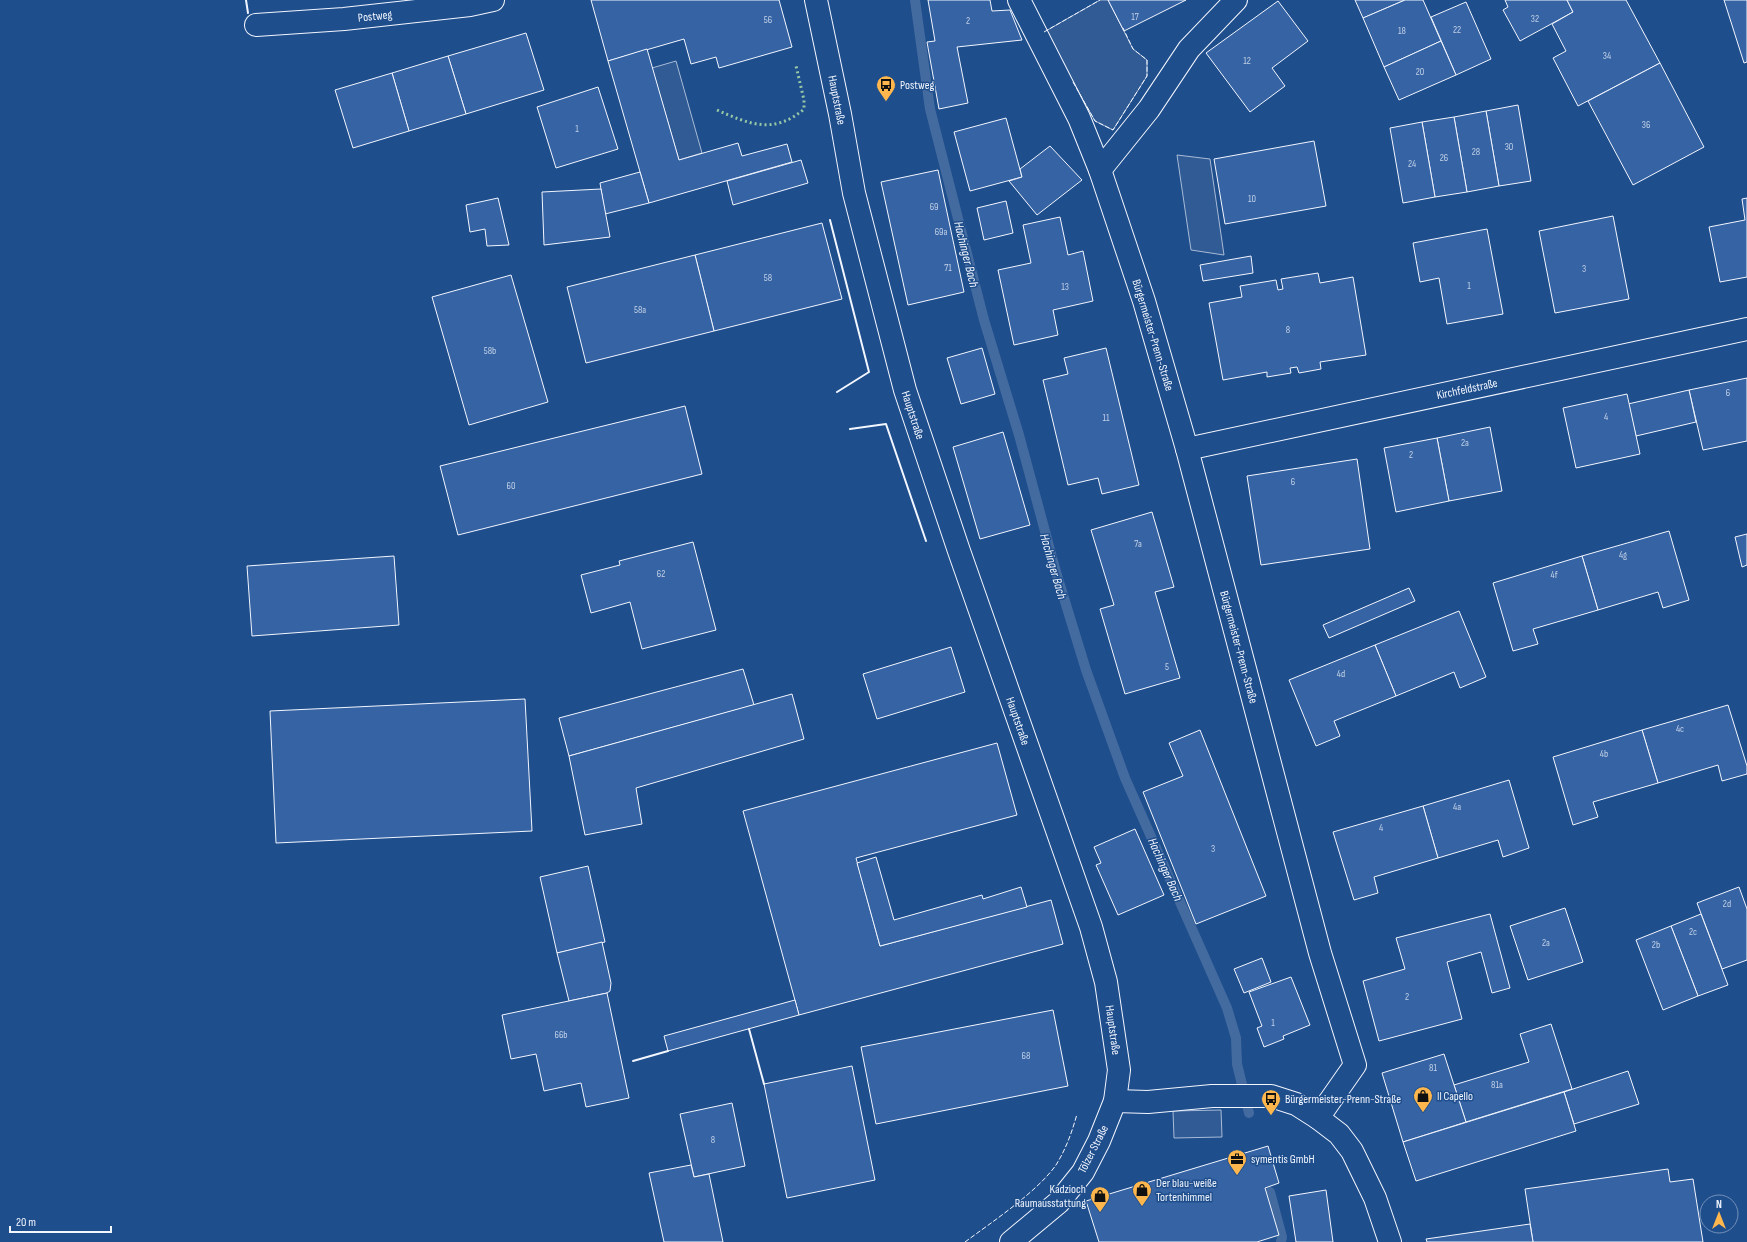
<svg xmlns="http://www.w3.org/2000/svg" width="1747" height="1242" viewBox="0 0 1747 1242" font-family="'Sofia Sans Condensed',sans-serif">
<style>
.built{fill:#305b95;stroke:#a8bbd7}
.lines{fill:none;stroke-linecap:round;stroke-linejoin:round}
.stream{stroke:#446ba0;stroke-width:10}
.building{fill:#3563a3;stroke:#f2f6ff}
.street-casing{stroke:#f2f6ff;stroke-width:24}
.secondary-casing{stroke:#f2f6ff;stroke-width:24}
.street{stroke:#1f4e8c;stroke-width:22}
.secondary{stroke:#1f4e8c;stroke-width:22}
.hedge{stroke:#97c8a6;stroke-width:3;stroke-dasharray:2 3;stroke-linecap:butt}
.fence{stroke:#f2f6ff;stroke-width:1;stroke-dasharray:5 2;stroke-linecap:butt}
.wall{stroke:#f2f6ff;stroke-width:2}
.labels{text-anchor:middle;stroke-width:3;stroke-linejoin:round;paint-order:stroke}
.number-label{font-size:10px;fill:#c3d1e8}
.street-label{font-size:12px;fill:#f2f6ff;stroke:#1f4e8c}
.poi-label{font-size:12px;fill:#f2f6ff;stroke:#1f4e8c;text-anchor:start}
.water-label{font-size:13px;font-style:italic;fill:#f2f6ff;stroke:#1f4e8c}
</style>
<rect width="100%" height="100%" fill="#1f4e8c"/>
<g class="built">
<path d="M1100 0H1108L1133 49 1147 60V76L1113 130 1095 121 1044 32Z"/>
<path d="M676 61 702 153 679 160 652 68Z"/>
<path d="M1177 155 1210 159 1224 255 1191 250Z"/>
<path d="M1221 1110 1222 1137 1174 1138 1173 1111Z"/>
</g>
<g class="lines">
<g class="stream">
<path d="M915 0 930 109 984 320 1019 435 1056 572 1086 670 1125 778 1227 1008 1236 1038 1237 1064 1249 1113"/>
<path d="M1270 1192 1282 1237 1281 1242"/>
</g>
</g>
<g class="building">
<path d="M591 0H779L792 47 719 68 716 57 691 64 684 39 608 61Z"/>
<path d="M928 0H990L992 11 1010 10 1022 40 957 47 968 103 939 109 927 42 935 41Z"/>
<path d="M1108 0H1186L1124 31Z"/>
<path d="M1355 0H1405L1363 18Z"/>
<path d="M1405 0H1423L1441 41 1384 67 1363 18Z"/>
<path d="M1505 0H1567L1573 12 1520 41 1503 10 1508 7Z"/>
<path d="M1567 0H1626L1660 63 1578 106 1553 58 1566 51 1552 24 1573 12Z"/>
<path d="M1724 0H1747V62L1744 63Z"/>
<path d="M1278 1 1308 41 1272 68 1285 86 1250 112 1206 53Z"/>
<path d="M1466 2 1491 59 1456 75 1431 17Z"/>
<path d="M526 33 544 90 466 114 448 56Z"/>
<path d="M1441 41 1456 75 1399 100 1384 67Z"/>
<path d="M647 49 679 160 738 143 742 156 787 144 792 162 649 203 608 61Z"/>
<path d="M448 56 466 114 409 131 392 73Z"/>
<path d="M1660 63 1704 147 1633 185 1588 101Z"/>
<path d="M392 73 409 131 353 148 335 90Z"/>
<path d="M598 87 618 149 556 168 537 107Z"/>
<path d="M1518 105 1531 181 1499 186 1486 111Z"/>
<path d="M1486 111 1499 186 1467 192 1454 117Z"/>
<path d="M1454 117 1467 192 1435 197 1422 122Z"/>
<path d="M1006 118 1022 177 970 191 954 132Z"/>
<path d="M1422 122 1435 197 1403 203 1390 128Z"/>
<path d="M1314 141 1326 206 1225 224 1214 159Z"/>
<path d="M1050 146 1082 180 1037 215 1009 181 1022 177 1020 169Z"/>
<path d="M801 160 808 183 733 205 727 181Z"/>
<path d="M938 170 964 292 908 305 881 182Z"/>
<path d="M640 172 649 203 605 214 600 183Z"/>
<path d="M601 189 610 237 544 245 542 192Z"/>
<path d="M498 198 509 245 487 246 485 229 470 232 466 205Z"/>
<path d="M1747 198V277L1720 282 1709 227 1745 220 1742 199Z"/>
<path d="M1006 201 1013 233 984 240 977 208Z"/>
<path d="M1613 216 1629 299 1555 313 1539 231Z"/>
<path d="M1060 217 1068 255 1083 251 1093 301 1053 310 1058 335 1014 345 998 270 1031 263 1023 225Z"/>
<path d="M822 223 842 299 714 331 695 255Z"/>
<path d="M1487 229 1503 314 1447 324 1439 278 1420 282 1413 243Z"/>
<path d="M695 255 714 331 586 363 567 287Z"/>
<path d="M1251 256 1253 273 1203 281 1200 265Z"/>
<path d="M1318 273 1320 283 1353 277 1366 355 1320 362 1321 369 1299 373 1297 367 1290 368 1291 373 1267 377V372L1223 380 1209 303 1242 297 1240 286 1276 280 1278 290 1283 289 1281 279Z"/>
<path d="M511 275 548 402 469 425 432 297Z"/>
<path d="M982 348 995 394 961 404 947 358Z"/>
<path d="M1106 348 1139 485 1102 494 1098 478 1068 485 1043 380 1068 374 1064 358Z"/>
<path d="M1747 378V441L1703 450 1689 390Z"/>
<path d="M1689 390 1696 422 1636 436 1628 404Z"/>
<path d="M1627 394 1640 454 1576 468 1563 408Z"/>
<path d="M685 406 702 474 458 535 440 466Z"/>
<path d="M1490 427 1502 491 1449 501 1437 438Z"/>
<path d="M1003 432 1030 525 980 539 953 447Z"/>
<path d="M1437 438 1449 501 1396 512 1384 448Z"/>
<path d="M1357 459 1370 549 1261 565 1247 476Z"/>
<path d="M1152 512 1174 587 1155 592 1180 678 1125 694 1100 609 1114 605 1091 530Z"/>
<path d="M1669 531 1689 600 1663 608 1658 592 1598 610 1582 556Z"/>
<path d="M1747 534V565L1742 567 1735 537Z"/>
<path d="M693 542 716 630 642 649 630 602 591 613 581 575 620 565 619 561Z"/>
<path d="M394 556 399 625 252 636 247 566Z"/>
<path d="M1582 556 1598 610 1533 629 1538 644 1513 651 1493 583Z"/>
<path d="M1409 588 1415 601 1329 638 1323 625Z"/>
<path d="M1459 611 1486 677 1460 688 1454 672 1396 696 1375 645Z"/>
<path d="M1375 645 1396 696 1334 721 1340 736 1316 746 1289 680Z"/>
<path d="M951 647 965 692 877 719 863 674Z"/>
<path d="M743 669 754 705 569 756 559 718Z"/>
<path d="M792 694 804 739 636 788 642 824 585 835 569 756Z"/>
<path d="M525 699 532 831 276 843 270 711Z"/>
<path d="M1728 705 1747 766V774L1722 781 1718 765 1658 783 1642 730Z"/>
<path d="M1200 730 1266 896 1196 924 1143 792 1183 776 1169 743Z"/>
<path d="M1642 730 1658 783 1593 802 1598 817 1573 825 1553 757Z"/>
<path d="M997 743 1017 815 856 858 880 946 1051 900 1063 944 799 1015 743 811Z"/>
<path d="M1509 780 1529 848 1503 857 1498 840 1438 858 1423 806Z"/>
<path d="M1423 806 1438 858 1374 877 1378 893 1354 900 1333 832Z"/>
<path d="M1135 829 1164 895 1118 915 1096 865 1101 863 1094 847Z"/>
<path d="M876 857 894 920 982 895 983 899 1021 887 1027 907 880 946 857 863Z"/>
<path d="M588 866 605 942 557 953 540 877Z"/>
<path d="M1739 887 1747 909V960L1722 969 1697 903Z"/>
<path d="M1565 908 1583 962 1528 980 1510 926Z"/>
<path d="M1490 914 1510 988 1492 993 1481 952 1447 962 1462 1019 1379 1041 1363 981 1405 969 1396 938Z"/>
<path d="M1701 914 1728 985 1698 996 1671 926Z"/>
<path d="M1671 926 1698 996 1663 1010 1636 940Z"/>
<path d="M602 942 611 983 610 991 607 993 569 1001 557 953Z"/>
<path d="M1262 958 1271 982 1244 993 1234 969Z"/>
<path d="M1291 977 1310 1025 1283 1036 1284 1039 1264 1047 1257 1028 1262 1026 1249 992Z"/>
<path d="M607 993 629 1098 586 1107 581 1083 544 1091 536 1054 511 1059 502 1015Z"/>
<path d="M795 1000 799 1015 668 1051 664 1036Z"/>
<path d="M1053 1010 1068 1086 876 1124 861 1047Z"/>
<path d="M1551 1024 1572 1089 1466 1122 1454 1085 1529 1062 1520 1034Z"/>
<path d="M1444 1054 1466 1122 1403 1142 1382 1073Z"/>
<path d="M852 1066 875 1180 787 1198 764 1084Z"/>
<path d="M1628 1071 1639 1104 1574 1124 1564 1092Z"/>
<path d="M1564 1092 1576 1131 1416 1181 1403 1142Z"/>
<path d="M732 1103 745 1166 694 1177 680 1114Z"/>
<path d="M1268 1146 1279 1183 1265 1188 1279 1235 1257 1242H1099L1086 1201Z"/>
<path d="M691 1165 694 1177 709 1174 723 1242H664L649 1173Z"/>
<path d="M1668 1169 1670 1182 1693 1179 1703 1242H1533L1525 1189Z"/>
<path d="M1326 1190 1333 1242H1296L1289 1196Z"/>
<path d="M1530 1224 1533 1242H1427L1426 1239Z"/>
</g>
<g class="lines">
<defs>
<g id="street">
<path d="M1019 0 1079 118 1100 170 1144 301 1187 449 1320 953 1355 1065 1318 1118"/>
<path d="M256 25 344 19 470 5 493 0"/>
<path d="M1100 170 1149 109 1189 49 1236 0"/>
<path d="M1187 449 1747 329"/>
<path d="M1115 1101 1148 1102 1212 1096H1271L1296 1104 1318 1118 1339 1134 1352 1151 1375 1198 1390 1242"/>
</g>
<path id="secondary" d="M816 0 840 114 854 193 905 390 959 551 1091 927 1106 982 1119 1070 1115 1101 1099 1141 1083 1172 1059 1202 1011 1242"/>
</defs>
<use href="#street" class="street-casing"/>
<use href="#secondary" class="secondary-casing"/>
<use href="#street" class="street"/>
<use href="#secondary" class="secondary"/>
<path class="hedge" d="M717 110C749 124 774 135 804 109V100L796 66"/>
<g class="fence">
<path d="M1044 32 1100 0"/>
<path d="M1073 82 1095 121 1113 130 1147 76V60L1133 49 1123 28"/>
<path d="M965 1242C992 1222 1037 1192 1056 1165 1066 1149 1072 1132 1077 1114"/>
</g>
<g class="wall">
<path d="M246 0 248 13"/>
<path d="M830 220 869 372 837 392"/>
<path d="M850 429 886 424 926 541"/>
<path d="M749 1029 764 1084"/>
<path d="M633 1061 668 1051"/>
</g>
</g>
<defs>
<symbol id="bus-pin" viewBox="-11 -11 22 30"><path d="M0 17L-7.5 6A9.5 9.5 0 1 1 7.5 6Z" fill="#ffb74d" stroke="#1f4e8c"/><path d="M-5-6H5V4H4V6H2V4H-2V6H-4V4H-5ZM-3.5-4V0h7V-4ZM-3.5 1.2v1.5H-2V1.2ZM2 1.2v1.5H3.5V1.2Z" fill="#111"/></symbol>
<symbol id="shop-pin" viewBox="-11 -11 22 30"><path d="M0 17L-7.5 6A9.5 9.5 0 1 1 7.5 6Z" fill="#ffb74d" stroke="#1f4e8c"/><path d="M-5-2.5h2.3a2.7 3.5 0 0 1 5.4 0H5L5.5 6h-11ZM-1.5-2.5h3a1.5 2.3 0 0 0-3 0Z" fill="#111"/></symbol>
<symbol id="office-pin" viewBox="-11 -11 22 30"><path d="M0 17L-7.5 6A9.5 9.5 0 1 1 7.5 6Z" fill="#ffb74d" stroke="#1f4e8c"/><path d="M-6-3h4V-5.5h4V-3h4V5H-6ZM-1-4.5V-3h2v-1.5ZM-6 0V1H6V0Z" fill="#111"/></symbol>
</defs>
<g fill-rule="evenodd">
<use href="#bus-pin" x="875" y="74" width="22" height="30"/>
<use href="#shop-pin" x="1412" y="1085" width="22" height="30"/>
<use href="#bus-pin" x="1260" y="1088" width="22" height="30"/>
<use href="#office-pin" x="1226" y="1148" width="22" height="30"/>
<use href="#shop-pin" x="1131" y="1179" width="22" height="30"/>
<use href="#shop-pin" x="1089" y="1185" width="22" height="30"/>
</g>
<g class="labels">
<g class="number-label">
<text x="1135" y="20">17</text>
<text x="1535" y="22">32</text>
<text x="768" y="23">56</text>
<text x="968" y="24">2</text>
<text x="1457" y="33">22</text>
<text x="1402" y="34">18</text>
<text x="1607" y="59">34</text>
<text x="1247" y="64">12</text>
<text x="1420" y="75">20</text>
<text x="1646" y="128">36</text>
<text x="577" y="132">1</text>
<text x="1509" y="150">30</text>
<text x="1476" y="155">28</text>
<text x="1444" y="161">26</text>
<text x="1412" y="167">24</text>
<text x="1252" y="202">10</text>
<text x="934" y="210">69</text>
<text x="941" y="235">69a</text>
<text x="948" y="271">71</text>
<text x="1584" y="272">3</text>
<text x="768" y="281">58</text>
<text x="1469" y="289">1</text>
<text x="1065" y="290">13</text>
<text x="640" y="313">58a</text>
<text x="1288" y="333">8</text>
<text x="490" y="354">58b</text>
<text x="1728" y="396">6</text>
<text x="1606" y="420">4</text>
<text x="1106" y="421">11</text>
<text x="1465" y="446">2a</text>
<text x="1411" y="458">2</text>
<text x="1293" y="485">6</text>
<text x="511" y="489">60</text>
<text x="1138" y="547">7a</text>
<text x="1623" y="558">4g</text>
<text x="661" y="577">62</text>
<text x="1554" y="578">4f</text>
<text x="1167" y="670">5</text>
<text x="1341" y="677">4d</text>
<text x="1680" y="732">4c</text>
<text x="1604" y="757">4b</text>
<text x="1457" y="810">4a</text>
<text x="1381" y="831">4</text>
<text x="1213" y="852">3</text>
<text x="1727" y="907">2d</text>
<text x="1693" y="935">2c</text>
<text x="1546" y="946">2a</text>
<text x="1656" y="948">2b</text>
<text x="1407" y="1000">2</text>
<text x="1273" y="1026">1</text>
<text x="561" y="1038">66b</text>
<text x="1026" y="1059">68</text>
<text x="1433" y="1071">81</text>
<text x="1497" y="1088">81a</text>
<text x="713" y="1143">8</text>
</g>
<g class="street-label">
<text transform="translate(375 16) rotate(-6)" y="4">Postweg</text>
<text transform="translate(837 100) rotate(79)" y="4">Hauptstraße</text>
<text transform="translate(1153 335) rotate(73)" y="4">Bürgermeister-Prenn-Straße</text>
<text transform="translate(1467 389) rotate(-12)" y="4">Kirchfeldstraße</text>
<text transform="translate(913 415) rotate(72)" y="4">Hauptstraße</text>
<text transform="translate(1239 647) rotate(75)" y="4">Bürgermeister-Prenn-Straße</text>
<text transform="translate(1018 721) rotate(71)" y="4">Hauptstraße</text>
<text transform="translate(1113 1030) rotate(82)" y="4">Hauptstraße</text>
<text transform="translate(1093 1149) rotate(-63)" y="4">Tölzer Straße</text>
</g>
<g class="poi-label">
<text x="900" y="89">Postweg</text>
<text x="1437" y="1100">Il Capello</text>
<text x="1285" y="1103">Bürgermeister-Prenn-Straße</text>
<text x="1251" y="1163">symentis GmbH</text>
<text x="1156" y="1187">Der blau-weiße<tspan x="1156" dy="14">Tortenhimmel</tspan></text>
<text x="1086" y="1193" text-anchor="end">Kadzioch<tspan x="1086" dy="14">Raumausstattung</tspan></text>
</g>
<g class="water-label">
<text transform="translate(967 254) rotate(76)" y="5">Hachinger Bach</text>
<text transform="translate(1054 566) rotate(74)" y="5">Hachinger Bach</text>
<text transform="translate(1166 869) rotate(66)" y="5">Hachinger Bach</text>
</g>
</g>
<g transform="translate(1719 1214)"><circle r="19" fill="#1f4e8c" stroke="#7391ba"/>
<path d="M0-3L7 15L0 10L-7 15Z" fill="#ffb74d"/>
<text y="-6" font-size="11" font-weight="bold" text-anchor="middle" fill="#f2f6ff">N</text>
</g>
<path d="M10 1226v6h101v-6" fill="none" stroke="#f2f6ff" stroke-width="2"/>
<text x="16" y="1226" font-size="12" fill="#f2f6ff" stroke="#1f4e8c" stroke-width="3" paint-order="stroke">20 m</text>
</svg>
